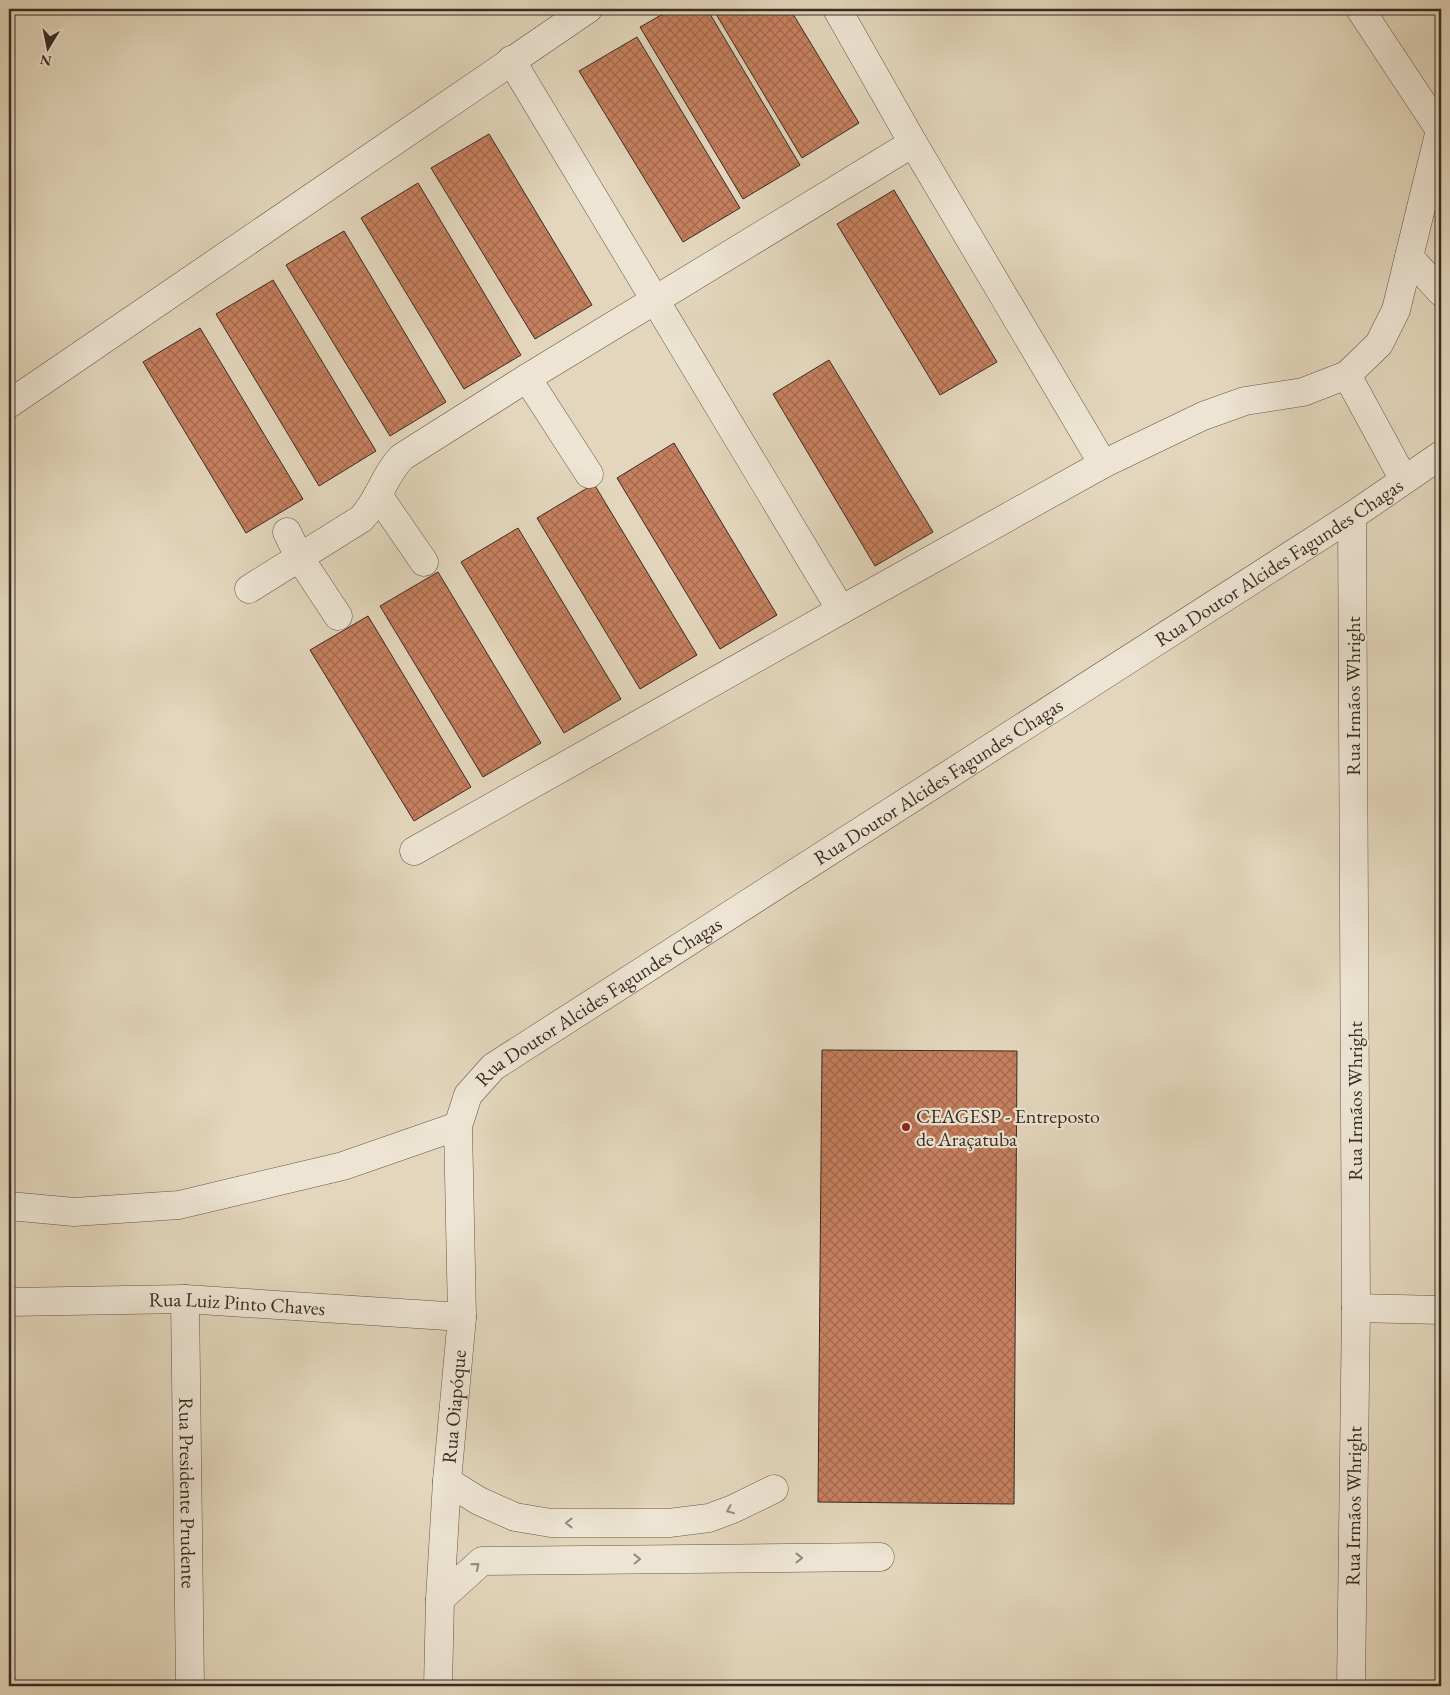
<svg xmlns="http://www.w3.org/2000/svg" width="1450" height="1695" viewBox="0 0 1450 1695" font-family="'EB Garamond',serif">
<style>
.building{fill:url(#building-cross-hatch);stroke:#382c23}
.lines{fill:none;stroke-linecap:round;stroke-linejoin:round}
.minor-casing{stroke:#635649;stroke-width:29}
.minor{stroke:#ede4d3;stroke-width:28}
.oneway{stroke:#92887b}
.poi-dot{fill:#8f2418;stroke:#ede4d3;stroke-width:2}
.labels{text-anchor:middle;stroke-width:4.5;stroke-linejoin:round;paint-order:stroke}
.street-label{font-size:20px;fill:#382c23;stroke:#ede4d3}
.poi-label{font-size:20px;fill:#382c23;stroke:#ede4d3;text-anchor:start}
</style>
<defs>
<pattern id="building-cross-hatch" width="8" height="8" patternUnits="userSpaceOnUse" patternTransform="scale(1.25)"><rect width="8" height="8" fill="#c7805f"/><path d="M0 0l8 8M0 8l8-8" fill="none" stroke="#a3694e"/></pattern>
</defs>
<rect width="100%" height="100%" fill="#e3d6bc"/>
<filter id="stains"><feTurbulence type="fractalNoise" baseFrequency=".004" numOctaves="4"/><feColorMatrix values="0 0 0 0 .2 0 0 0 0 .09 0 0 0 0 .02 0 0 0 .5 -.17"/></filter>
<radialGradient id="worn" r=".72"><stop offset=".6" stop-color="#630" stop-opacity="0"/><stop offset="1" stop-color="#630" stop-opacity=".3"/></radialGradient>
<g class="building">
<path d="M672 9H707L800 165 743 199 640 27Z"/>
<path d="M713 9H790L859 123 802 158Z"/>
<path d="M637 37 740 208 683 242 579 71Z"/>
<path d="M489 134 592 305 535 339 431 168Z"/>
<path d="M418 183 521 355 464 389 361 218Z"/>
<path d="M894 190 997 362 940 395 837 224Z"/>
<path d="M344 231 446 402 390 436 286 265Z"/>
<path d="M273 280 376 451 319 486 216 314Z"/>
<path d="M200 328 303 499 246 533 143 362Z"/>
<path d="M829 360 933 532 875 566 773 394Z"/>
<path d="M674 443 777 615 720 649 617 478Z"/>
<path d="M594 484 697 655 640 689 537 518Z"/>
<path d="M518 528 621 699 564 733 461 562Z"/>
<path d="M438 572 541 743 483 777 380 606Z"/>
<path d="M368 616 471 787 414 821 310 650Z"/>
<path d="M822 1050 1017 1051 1014 1504 818 1502Z"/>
</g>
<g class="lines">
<defs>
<g id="minor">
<path d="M837 9 913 143 1103 464"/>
<path d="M511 60 841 610"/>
<path d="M1409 257 1441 292"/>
<path d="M1347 375 1404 480"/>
<path d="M527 378 589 474"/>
<path d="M9 404 588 9"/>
<path d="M378 495 424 562"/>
<path d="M287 532 299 557 338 616"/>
<path d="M249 589 361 519C379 501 384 475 402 457L527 378 913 143"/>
<path d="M414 851 841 610 1103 464 1203 416 1245 401 1303 392 1347 375 1379 344 1396 310 1440 130 1360 9"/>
<path d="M9 1206 74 1212 179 1205 343 1166 458 1126"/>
<path id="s1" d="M185 1299 190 1686"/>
<path id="s2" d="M9 1302 185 1299 462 1317"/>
<path d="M1356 1308 1441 1310"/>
<path d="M447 1481 479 1501 515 1517 551 1523H669L709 1518 733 1509 774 1489"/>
<path d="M440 1599 482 1561 880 1557"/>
<path id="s3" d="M438 1686 440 1599 447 1481 462 1317 458 1126 468 1095 493 1067 1352 516 1441 455"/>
<path id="s4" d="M1351 1686 1356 1308 1352 516"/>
</g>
</defs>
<use href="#minor" class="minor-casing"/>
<use href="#minor" class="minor"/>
</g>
<defs><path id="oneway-chevron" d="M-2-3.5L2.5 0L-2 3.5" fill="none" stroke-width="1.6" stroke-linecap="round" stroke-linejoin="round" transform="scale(1.25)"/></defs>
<g class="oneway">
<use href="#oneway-chevron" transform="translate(730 1510) rotate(158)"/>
<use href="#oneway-chevron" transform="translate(569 1523) rotate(180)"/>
<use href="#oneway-chevron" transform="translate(799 1558)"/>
<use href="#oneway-chevron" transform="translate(637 1559) rotate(-1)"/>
<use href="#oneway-chevron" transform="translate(476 1566) rotate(-40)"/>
</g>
<circle class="poi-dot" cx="906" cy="1127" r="5"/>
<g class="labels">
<g class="street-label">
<text dy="7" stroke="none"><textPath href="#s3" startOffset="1565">Rua Doutor Alcides Fagundes Chagas</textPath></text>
<text transform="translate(1353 696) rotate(-90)" y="7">Rua Irmãos Whright</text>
<text dy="7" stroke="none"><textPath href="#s3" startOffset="1160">Rua Doutor Alcides Fagundes Chagas</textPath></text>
<text dy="7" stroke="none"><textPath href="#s3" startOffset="755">Rua Doutor Alcides Fagundes Chagas</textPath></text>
<text transform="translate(1355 1101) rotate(-90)" y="7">Rua Irmãos Whright</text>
<text dy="7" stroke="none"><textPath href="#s2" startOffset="228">Rua Luiz Pinto Chaves</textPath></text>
<text dy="7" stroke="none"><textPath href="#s3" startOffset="280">Rua Oiapóque</textPath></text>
<text dy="7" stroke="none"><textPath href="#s1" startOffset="194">Rua Presidente Prudente</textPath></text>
<text dy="7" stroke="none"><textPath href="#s4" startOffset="180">Rua Irmãos Whright</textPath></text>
</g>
<g class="poi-label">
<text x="916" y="1123">CEAGESP - Entreposto<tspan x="916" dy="23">de Araçatuba</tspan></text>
</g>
</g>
<rect width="1450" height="1695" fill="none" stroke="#e3d6bc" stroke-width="30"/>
<rect x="10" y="10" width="1430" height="1675" fill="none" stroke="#382c23" stroke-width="2.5"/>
<rect x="15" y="15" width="1420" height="1665" fill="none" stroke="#382c23"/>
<g transform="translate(48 48) rotate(190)" stroke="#ede4d3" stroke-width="4" paint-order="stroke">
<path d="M0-4L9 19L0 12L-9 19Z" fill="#382c23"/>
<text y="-8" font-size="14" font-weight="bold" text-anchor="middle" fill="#382c23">N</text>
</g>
<rect width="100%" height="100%" filter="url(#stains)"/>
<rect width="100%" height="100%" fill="url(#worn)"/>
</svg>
